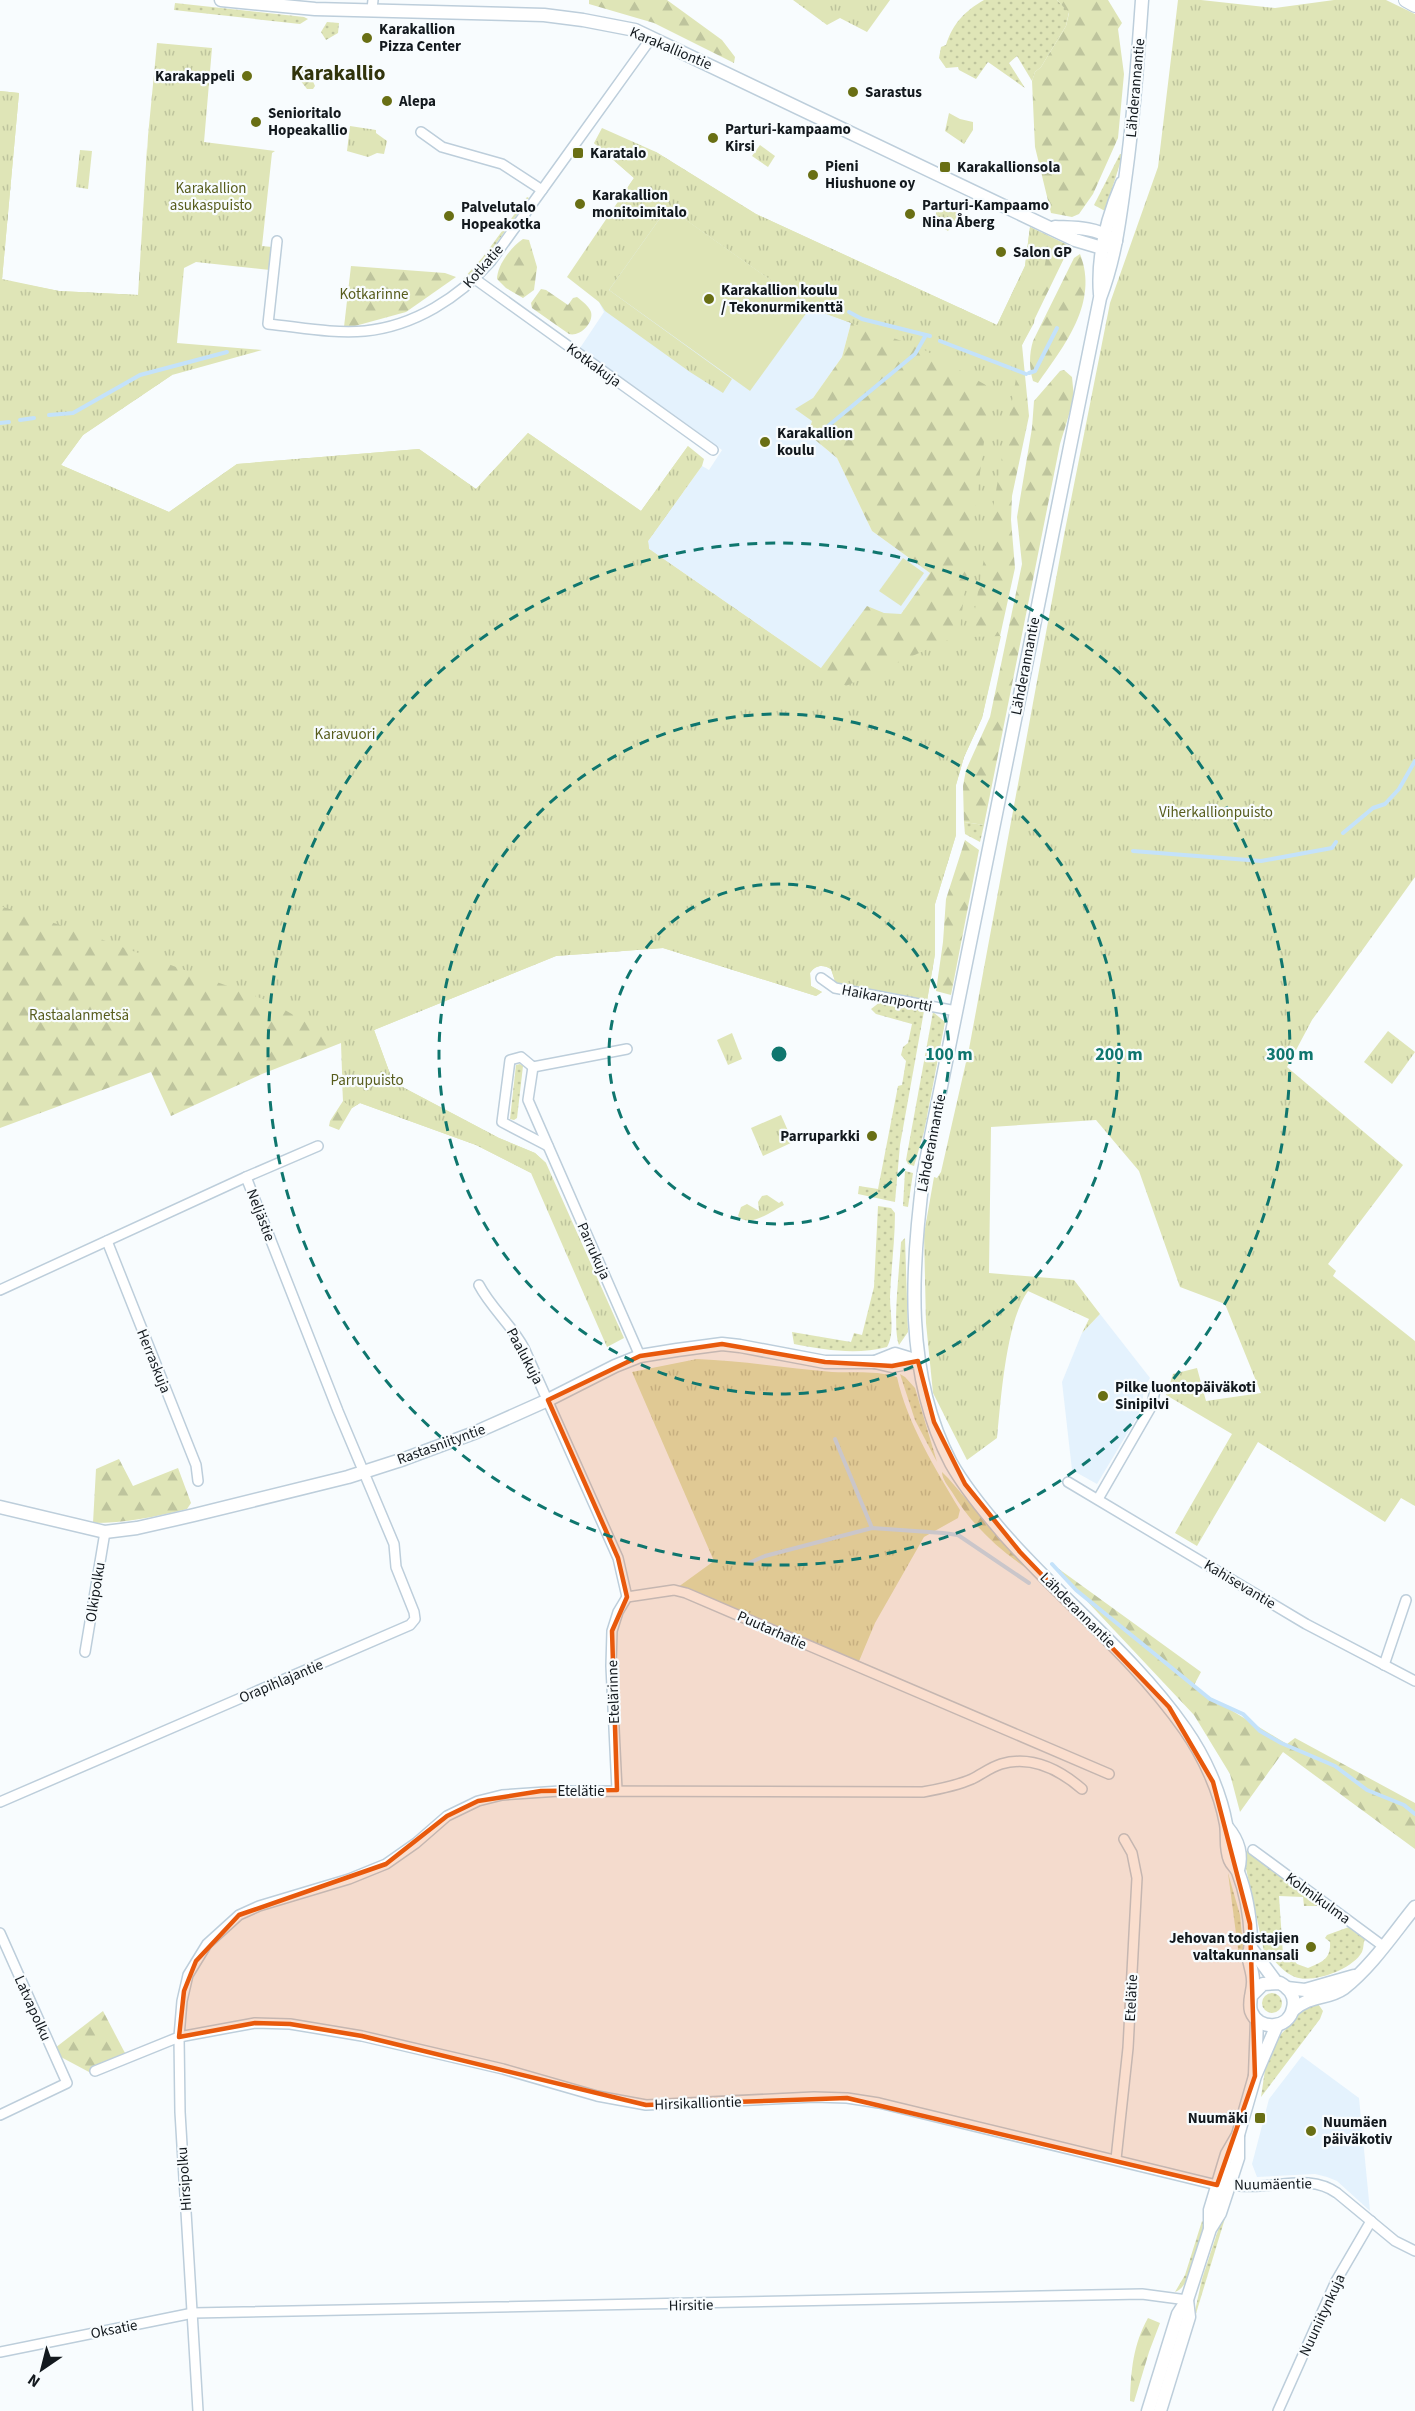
<svg xmlns="http://www.w3.org/2000/svg" width="1415" height="2411" viewBox="0 0 1415 2411" font-family="'Source Sans 3',sans-serif">
<style>
.built{fill:#e4f2fd}
.grass{fill:url(#grass-dots)}
.forest{fill:url(#forest-firs)}
.park{fill:url(#park-tufts)}
.garden{fill:url(#garden-furrows)}
.pitch{fill:#dfe5b7}
.lines{fill:none;stroke-linecap:round;stroke-linejoin:round}
.stream{stroke:#c4e2fa;stroke-width:4}
.street-casing{stroke:#bdcedb;stroke-width:12}
.secondary-casing{stroke:#bdcedb;stroke-width:15}
.primary-casing{stroke:#bdcedb;stroke-width:16}
.street{stroke:#fff;stroke-width:9}
.secondary{stroke:#fff;stroke-width:12}
.primary{stroke:#fff;stroke-width:14}
.marked{fill:#e8590c;fill-opacity:0.2;stroke:#e8590c;stroke-width:4.5;stroke-linejoin:round}
.ring{fill:none;stroke:#0f766e;stroke-width:3;stroke-dasharray:10 8}
.poi-dot{fill:#696f14;stroke:#f8fcfe;stroke-width:2}
.labels{text-anchor:middle;stroke-width:4.5;stroke-linejoin:round;paint-order:stroke}
.poi-label{font-size:15px;font-weight:bold;fill:#13191e;stroke:#f8fcfe;text-anchor:start}
.street-label{font-size:15px;fill:#13191e;stroke:#f8fcfe}
.park-label{font-size:15px;fill:#575c1c;stroke:#f8fcfe}
.district-label{font-size:21px;font-weight:bold;fill:#31340b;stroke:#f8fcfe}
.centre{fill:#0f766e;stroke:#f8fcfe;stroke-width:3}
.ring-label{font-size:18px;text-anchor:middle;font-weight:bold;fill:#0f766e;stroke:#f8fcfe;stroke-width:4.5;stroke-linejoin:round;paint-order:stroke}
</style>
<defs>
<pattern id="grass-dots" width="8" height="8" patternUnits="userSpaceOnUse" patternTransform="scale(1.5)"><rect width="8" height="8" fill="#dfe5b7"/><path d="M2 2h.1M6 6h.1" fill="none" stroke="#bec49d" stroke-width="1.8" stroke-linecap="round"/></pattern>
<pattern id="forest-firs" width="22" height="20" patternUnits="userSpaceOnUse" patternTransform="scale(1.5)"><rect width="22" height="20" fill="#dfe5b7"/><path d="M5 1l3.5 6h-7zM16 11l3.5 6h-7z" fill="#bec49d"/></pattern>
<pattern id="park-tufts" width="24" height="20" patternUnits="userSpaceOnUse" patternTransform="scale(1.5)"><rect width="24" height="20" fill="#dfe5b7"/><path d="M3 7l-1-3M5 7V3M7 7l1-3M15 17l-1-3M17 17v-4M19 17l1-3" fill="none" stroke="#bec49d"/></pattern>
<pattern id="garden-furrows" width="10" height="10" patternUnits="userSpaceOnUse" patternTransform="scale(1.5)"><rect width="10" height="10" fill="#dfe5b7"/><path d="M-1 1l2-2M0 10L10 0M9 11l2-2" fill="none" stroke="#bec49d"/></pattern>
</defs>
<rect width="100%" height="100%" fill="#f8fcfe"/>
<g class="built">
<path d="M668 207 810 308 851 323 842 357 813 398 812 421 808 434 837 458 872 531 930 573 901 614 821 668 649 549 648 541 702 466 709 470 722 450 580 348 604 312 599 302Z"/>
<path d="M1100 1314 1150 1378 1144 1388 1142 1405 1137 1417 1097 1484 1072 1470 1062 1382 1082 1333Z"/>
<path d="M1302 2056 1359 2098 1370 2211 1337 2181 1327 2177 1315 2174 1257 2177 1252 2164 1269 2099Z"/>
</g>
<g class="grass">
<path d="M984 0H1057L1069 12 1066 26 1041 67 1035 72 1032 81 1017 56 1009 63 1025 88 988 62 976 79 959 70 958 67 946 68 939 58 941 47 946 45C953 23 965 11 984 0Z"/>
<path d="M175 3 304 17 308 19 300 24 174 10Z"/>
<path d="M327 22 339 23 338 33 326 40 321 32Z"/>
<path d="M1120 154H1123L1105 211 1094 205Z"/>
<path d="M527 197 529 198 485 259 464 280 463 279 483 257Z"/>
<path d="M964 822 984 825 980 842 965 834Z"/>
<path d="M880 1002 924 1011 900 1145 895 1202 858 1194 859 1186 878 1189 898 1086 902 1085 906 1061 901 1055 903 1047 908 1043 912 1024 876 1014 871 1009Z"/>
<path d="M933 1012 945 1022 924 1132 914 1166 908 1164 906 1160Z"/>
<path d="M520 1064 523 1066 517 1118 514 1120 510 1119 516 1065Z"/>
<path d="M905 1171 913 1173 908 1207 903 1206Z"/>
<path d="M878 1206 891 1208 895 1213C895 1241 891 1269 890 1297 890 1313 895 1333 887 1347 856 1355 826 1350 794 1344L792 1332 851 1342 854 1333 862 1335 874 1287Z"/>
<path d="M905 1238 908 1332 899 1345C892 1328 900 1264 901 1242Z"/>
<path d="M900 1374 905 1377 915 1388 937 1462 915 1420Z"/>
<path d="M1242 1850 1251 1852 1321 1904 1318 1906H1304L1303 1897 1279 1896 1283 1955 1291 1956 1297 1964 1308 1968C1322 1962 1331 1959 1330 1942L1325 1938 1327 1935 1349 1927 1365 1939C1363 1943 1364 1947 1362 1952 1353 1969 1313 1984 1295 1977 1285 1973 1277 1964 1270 1956H1265Z"/>
<path d="M1228 1873 1240 1915 1244 1957 1240 1959 1239 1956Z"/>
<circle cx="1272" cy="2003" r="10"/>
<path d="M1316 2001 1323 2011 1320 2019 1261 2097 1265 2070 1277 2038 1293 2022 1300 2010Z"/>
<path d="M1223 2215H1226L1194 2320H1193L1202 2279Z"/>
<path d="M1202 2221 1204 2222C1200 2239 1193 2286 1175 2292L1185 2275Z"/>
</g>
<g class="forest">
<path d="M589 0H667L722 40 735 57 734 63 654 23 589 4Z"/>
<path d="M1057 0H1108L1122 23 1118 29 1124 74 1118 138 1093 194 1079 214 1072 217 1051 213 1035 147 1032 81 1035 72 1041 67 1066 26 1069 13Z"/>
<path d="M0 91 19 93 2 280 59 291 138 295 147 147 172 375 83 435 61 465 169 512 237 464 419 449 476 489 528 433 641 511 688 446 683 492 648 541 649 549 821 668 867 606 884 613 901 614 930 573 872 531 837 458 808 434 812 421 795 409 813 398 842 357 851 323 810 308 668 207 619 200 634 178 594 143 656 152 756 214 997 325 1025 266 1030 227 1070 246 1022 345 1029 416 1012 496 1011 520 1015 568 982 718 964 757 956 785V835L935 904V954L927 1001 840 985 835 981 831 969C823 964 815 965 810 973L811 986 822 992 816 996 663 948 556 956 374 1030 393 1082 499 1138 535 1153 546 1163 531 1173 476 1145 360 1103 352 1108 339 1130 329 1126 330 1121 343 1101 341 1043 262 1074 171 1116 151 1072 0 1128Z"/>
<path d="M523 239 529 240 537 267 534 290 523 298 506 288 497 279C497 265 512 246 523 239Z"/>
<path d="M1080 254C1099 302 1065 345 1038 383L1033 381C1029 368 1029 354 1033 341L1074 258Z"/>
<path d="M351 266 445 273 456 277 406 312 355 326 344 327Z"/>
<path d="M541 289 546 290 568 305 573 298 577 297C582 301 589 306 591 312 594 324 579 337 569 334L532 308 531 303Z"/>
<path d="M1064 370 1072 377 1074 398 1060 444 984 825 964 822 963 786 966 770 990 717 1022 564 1017 517 1032 428 1034 401 1060 371Z"/>
<path d="M965 840 979 850 951 995 936 991 943 942 946 899Z"/>
<path d="M119 1459 133 1486 178 1468 191 1503 187 1509C155 1517 125 1523 93 1523L96 1469Z"/>
<path d="M942 1472 948 1478 1026 1568C996 1547 971 1524 952 1492 948 1486 942 1479 942 1472Z"/>
<path d="M1052 1564 1201 1672 1193 1687 1287 1744 1295 1738 1415 1803V1849L1283 1752 1240 1812 1230 1774 1194 1715Z"/>
<path d="M103 2011 125 2053 89 2072 59 2056 55 2048Z"/>
<path d="M1148 2318 1160 2323 1149 2352 1134 2402 1130 2401C1131 2370 1133 2345 1148 2318Z"/>
</g>
<g class="park">
<path d="M793 0H890L867 32 840 18 827 25Z"/>
<path d="M1178 0H1201L1275 8 1334 0H1386L1415 14V877L1312 1020 1287 1067 1403 1165 1328 1264 1336 1271 1333 1276 1415 1341V1506L1401 1498 1385 1522 1258 1442 1197 1546 1175 1533 1232 1434 1166 1395 1173 1374 1197 1368 1206 1401 1261 1393 1225 1304 1180 1287 1139 1171 1096 1120 991 1127 989 1273 1074 1280 1100 1314 1082 1333 1089 1319 1028 1291C1006 1321 1001 1399 997 1438L967 1460 933 1393 926 1323 924 1234 934 1177 937 1178 941 1172 969 1049 1065 530 1110 303 1158 167Z"/>
<path d="M157 43 212 48 204 142 275 151 272 153 262 246 272 247 270 270 196 262 184 268 177 343 262 350 172 375 83 435 61 465 169 512 237 464 419 449 476 489 528 433 641 511 688 446 704 459 702 466 648 541 649 549 846 686 959 635 991 388 921 348 810 308 668 207 609 290 732 379 723 393 690 372 605 311 599 302 567 277 634 178 594 143 602 128 656 152 756 214 997 325 1025 266 1030 227 1050 237 1034 323 1022 345 970 637 1001 636 982 718 964 757 956 785V835L935 904V954L927 1001 840 985 835 981 831 969C823 964 815 965 810 973L811 986 822 992 816 996 663 948 556 956 374 1030 393 1082 499 1138 535 1153 546 1163 624 1338 607 1347 531 1173 476 1145 360 1103 352 1108 343 1101 342 1043 271 1002 76 930 0 906V91L19 93 2 279 59 291 139 295 148 136Z"/>
<path d="M949 113 960 119 973 122V130L964 144 945 131Z"/>
<path d="M350 126 376 130V133L387 141 384 154 377 153 368 157 347 151Z"/>
<path d="M760 145 775 156 768 167 752 156Z"/>
<path d="M80 150 92 151 88 189 76 187Z"/>
<path d="M945 204 955 207 960 212 948 231 936 223V212L938 207Z"/>
<path d="M1388 1031 1415 1052 1392 1084 1364 1062Z"/>
<path d="M732 1033 742 1059 728 1065 717 1040Z"/>
<path d="M781 1115 793 1142 763 1156 751 1128Z"/>
<path d="M767 1195 779 1203 782 1201 784 1205C772 1211 749 1229 738 1216L741 1207 747 1204 759 1211 758 1202 762 1196Z"/>
<path d="M697 1359C743 1361 787 1368 832 1372 854 1373 876 1370 897 1377 907 1423 936 1470 960 1510L958 1518 924 1537 875 1623 857 1666 674 1590 714 1561 632 1372Z"/>
</g>
<path class="garden" d="M304 66 311 69V77L315 86 313 89H307L300 80V74Z"/>
<g class="pitch">
<path d="M668 207 810 308 750 391 609 290Z"/>
<path d="M903 558 924 573 901 606 879 591Z"/>
</g>
<g class="lines">
<g class="stream">
<path d="M849 312 862 319 930 336"/>
<path d="M940 341 1026 374"/>
<path d="M1029 373 1035 371 1057 328"/>
<path d="M49 415 73 413 140 375 227 352"/>
<path d="M20 420 34 418"/>
<path d="M0 423 9 422"/>
<path d="M828 426 915 354 926 335"/>
<path d="M1343 833 1373 808 1385 804 1399 789 1415 761"/>
<path d="M1133 851 1261 861 1332 848 1336 842"/>
<path d="M835 1439 872 1528"/>
<path d="M749 1563 765 1556 872 1528 943 1533 958 1535 1029 1583"/>
<path d="M1052 1564 1076 1590 1210 1699 1243 1714 1260 1731 1281 1743 1335 1766 1367 1790 1404 1805 1415 1814"/>
</g>
<defs>
<g id="street">
<path d="M372 9 373 0"/>
<path d="M421 132 442 147 502 164 542 190"/>
<path d="M277 241 268 324C299 327 333 334 365 331 414 326 459 298 491 261L652 37"/>
<path d="M475 279 713 450"/>
<path d="M821 978 835 988 956 1011"/>
<path d="M533 1067 528 1100 640 1356"/>
<path d="M533 1067 521 1057 510 1060 502 1122 548 1146"/>
<path d="M533 1067 627 1049"/>
<path d="M246 1177 318 1146"/>
<path d="M107 1241 196 1465 198 1481"/>
<path d="M479 1285C491 1308 511 1324 524 1348L618 1558 627 1597 674 1590 686 1593 1109 1774"/>
<path d="M0 1290 246 1177 338 1411 394 1544 396 1567 414 1612 415 1619 410 1625 0 1802"/>
<path d="M1068 1482 1306 1624 1415 1681"/>
<path d="M1098 1499 1151 1407 1155 1391"/>
<path d="M85 1652 105 1532"/>
<path d="M1384 1665 1406 1600"/>
<path d="M1082 1789C1060 1770 1032 1755 1001 1764 991 1767 982 1774 972 1779 956 1786 940 1789 923 1792L560 1791 502 1795 478 1801 447 1816 416 1843 386 1864 349 1879 259 1906 239 1915 207 1944 188 1975 182 2001 179 2037 255 2023 290 2024 362 2036 503 2069 597 2096 646 2105 814 2097 847 2098 879 2103 1217 2185C1231 2185 1246 2187 1260 2186 1286 2185 1313 2176 1337 2193L1395 2241 1415 2251"/>
<path d="M617 1790 611 1666 612 1631 618 1612 627 1597"/>
<path d="M1253 1850 1383 1946"/>
<path d="M0 1933 67 2083 0 2115"/>
<path d="M95 2071 179 2037 180 2112 198 2411"/>
<path d="M1116 2159 1128 2048 1137 1878 1132 1853 1124 1839"/>
<path d="M0 2352 193 2313 1142 2294 1187 2300"/>
<path d="M1278 2411 1336 2281 1371 2221"/>
</g>
<g id="secondary">
<path d="M221 0 315 9 544 15 583 20 635 30 1075 240 1102 248 1116 241"/>
<path d="M1142 0C1138 58 1134 115 1126 173 1120 217 1116 256 1100 298L924 1171C911 1268 904 1374 951 1463 965 1488 985 1512 1004 1534 1062 1600 1134 1656 1185 1729 1204 1756 1220 1791 1226 1824 1228 1836 1225 1848 1230 1860 1232 1865 1236 1867 1238 1872 1246 1892 1250 1917 1251 1939 1251 1946 1249 1953 1249 1959 1250 1966 1253 1973 1253 1980 1254 1990 1248 2000 1251 2011 1258 2031 1289 2030 1293 2008 1296 1997 1289 1988 1280 1983L1263 1984 1251 1996"/>
<path d="M1055 227C1073 228 1095 227 1110 238"/>
<path d="M1100 294C1097 256 1107 218 1122 183"/>
<path d="M875 1362 895 1354 918 1361"/>
<path d="M0 1507 105 1532 137 1528 194 1515 348 1477 404 1459 474 1433 548 1400 615 1366 640 1356 677 1350 722 1344 740 1346 825 1362H875L892 1366 918 1361"/>
<path d="M1227 1827C1238 1840 1243 1853 1238 1870"/>
<path d="M1251 1948 1276 1982"/>
<path d="M1287 1988 1305 1990 1354 1976"/>
<path d="M1293 2010C1311 1994 1327 2000 1344 1988 1372 1966 1393 1934 1415 1907"/>
<path d="M1255 2075 1257 2020"/>
<path d="M1210 2228V2210L1227 2154 1238 2135 1255 2076 1277 2025"/>
<path d="M1148 2411 1178 2314 1187 2300 1210 2229 1220 2213 1238 2158V2135"/>
<path d="M1160 2411 1189 2317 1187 2300"/>
</g>
<path id="primary" d="M1406 0 1415 5"/>
</defs>
<use href="#street" class="street-casing"/>
<use href="#secondary" class="secondary-casing"/>
<use href="#primary" class="primary-casing"/>
<use href="#street" class="street"/>
<use href="#secondary" class="secondary"/>
<use href="#primary" class="primary"/>
</g>
<path class="marked" d="M722 1344 825 1362 892 1366 918 1361 934 1422 965 1484 1020 1552 1169 1707 1213 1782 1250 1924 1255 2076 1217 2185 847 2098 646 2105 362 2036 290 2024 255 2023 179 2037 184 1991 196 1961 239 1915 386 1864 447 1816 478 1801 541 1791 617 1790 612 1631 627 1597 618 1558 548 1400 640 1356Z"/>
<g class="ring">
<circle cx="779" cy="1054" r="170"/>
<circle cx="779" cy="1054" r="340"/>
<circle cx="779" cy="1054" r="511"/>
</g>
<g class="poi-dot">
<circle cx="367" cy="38" r="6"/>
<circle cx="247" cy="76" r="6"/>
<circle cx="853" cy="92" r="6"/>
<circle cx="387" cy="101" r="6"/>
<circle cx="256" cy="122" r="6"/>
<circle cx="713" cy="138" r="6"/>
<rect x="572" y="147" width="12" height="12" rx="3"/>
<rect x="939" y="161" width="12" height="12" rx="3"/>
<circle cx="813" cy="175" r="6"/>
<circle cx="580" cy="204" r="6"/>
<circle cx="910" cy="214" r="6"/>
<circle cx="449" cy="216" r="6"/>
<circle cx="1001" cy="252" r="6"/>
<circle cx="709" cy="299" r="6"/>
<circle cx="765" cy="442" r="6"/>
<circle cx="872" cy="1136" r="6"/>
<circle cx="1103" cy="1396" r="6"/>
<circle cx="1311" cy="1947" r="6"/>
<rect x="1254" y="2112" width="12" height="12" rx="3"/>
<circle cx="1311" cy="2131" r="6"/>
</g>
<g class="labels">
<g class="poi-label">
<text x="379" y="34">Karakallion<tspan x="379" dy="17">Pizza Center</tspan></text>
<text x="235" y="81" text-anchor="end">Karakappeli</text>
<text x="865" y="97">Sarastus</text>
<text x="399" y="106">Alepa</text>
<text x="268" y="118">Senioritalo<tspan x="268" dy="17">Hopeakallio</tspan></text>
<text x="725" y="134">Parturi-kampaamo<tspan x="725" dy="17">Kirsi</tspan></text>
<text x="590" y="158">Karatalo</text>
<text x="825" y="171">Pieni<tspan x="825" dy="17">Hiushuone oy</tspan></text>
<text x="957" y="172">Karakallionsola</text>
<text x="592" y="200">Karakallion<tspan x="592" dy="17">monitoimitalo</tspan></text>
<text x="922" y="210">Parturi-Kampaamo<tspan x="922" dy="17">Nina Åberg</tspan></text>
<text x="461" y="212">Palvelutalo<tspan x="461" dy="17">Hopeakotka</tspan></text>
<text x="1013" y="257">Salon GP</text>
<text x="721" y="295">Karakallion koulu<tspan x="721" dy="17">/ Tekonurmikenttä</tspan></text>
<text x="777" y="438">Karakallion<tspan x="777" dy="17">koulu</tspan></text>
<text x="860" y="1141" text-anchor="end">Parruparkki</text>
<text x="1115" y="1392">Pilke luontopäiväkoti<tspan x="1115" dy="17">Sinipilvi</tspan></text>
<text x="1299" y="1943" text-anchor="end">Jehovan todistajien<tspan x="1299" dy="17">valtakunnansali</tspan></text>
<text x="1248" y="2123" text-anchor="end">Nuumäki</text>
<text x="1323" y="2127">Nuumäen<tspan x="1323" dy="17">päiväkotiv</tspan></text>
</g>
<g class="street-label">
<text transform="translate(671 48) rotate(23)" y="5">Karakalliontie</text>
<text transform="translate(1135 88) rotate(-85)" y="5">Lähderannantie</text>
<text transform="translate(483 266) rotate(-49)" y="5">Kotkatie</text>
<text transform="translate(594 365) rotate(36)" y="5">Kotkakuja</text>
<text transform="translate(1025 666) rotate(-79)" y="5">Lähderannantie</text>
<text transform="translate(887 998) rotate(11)" y="5">Haikaranportti</text>
<text transform="translate(931 1143) rotate(-79)" y="5">Lähderannantie</text>
<text transform="translate(261 1215) rotate(69)" y="5">Neljästie</text>
<text transform="translate(594 1251) rotate(66)" y="5">Parrukuja</text>
<text transform="translate(525 1356) rotate(62)" y="5">Paalukuja</text>
<text transform="translate(154 1361) rotate(68)" y="5">Herraskuja</text>
<text transform="translate(441 1444) rotate(-20)" y="5">Rastasniityntie</text>
<text transform="translate(1240 1584) rotate(31)" y="5">Kahisevantie</text>
<text transform="translate(95 1592) rotate(-81)" y="5">Olkipolku</text>
<text transform="translate(1078 1610) rotate(45)" y="5">Lähderannantie</text>
<text transform="translate(772 1630) rotate(24)" y="5">Puutarhatie</text>
<text transform="translate(281 1681) rotate(-23)" y="5">Orapihlajantie</text>
<text transform="translate(613 1692) rotate(-92)" y="5">Etelärinne</text>
<text x="581" y="1796">Etelätie</text>
<text transform="translate(1318 1898) rotate(36)" y="5">Kolmikulma</text>
<text transform="translate(1131 1998) rotate(-87)" y="5">Etelätie</text>
<text transform="translate(33 2008) rotate(66)" y="5">Latvapolku</text>
<text transform="translate(698 2103) rotate(-2)" y="5">Hirsikalliontie</text>
<text transform="translate(184 2179) rotate(-94)" y="5">Hirsipolku</text>
<text transform="translate(1273 2184) rotate(-1)" y="5">Nuumäentie</text>
<text transform="translate(691 2305) rotate(-1)" y="5">Hirsitie</text>
<text transform="translate(1322 2315) rotate(-65)" y="5">Nuuniitynkuja</text>
<text transform="translate(114 2329) rotate(-11)" y="5">Oksatie</text>
</g>
<g class="park-label">
<text x="211" y="193">Karakallion<tspan x="211" dy="17">asukaspuisto</tspan></text>
<text x="374" y="299">Kotkarinne</text>
<text x="345" y="739">Karavuori</text>
<text x="1216" y="817">Viherkallionpuisto</text>
<text x="79" y="1020">Rastaalanmetsä</text>
<text x="367" y="1085">Parrupuisto</text>
</g>
<g class="district-label">
<text x="338" y="80">Karakallio</text>
</g>
</g>
<circle cx="779" cy="1054" r="9" class="centre"/>
<g class="ring-label">
<text x="949" y="1060">100 m</text>
<text x="1119" y="1060">200 m</text>
<text x="1290" y="1060">300 m</text>
</g>
<g transform="translate(42 2369) rotate(215)" stroke="#f8fcfe" stroke-width="4.5" paint-order="stroke">
<path d="M0-4.5L10 22L0 15L-10 22Z" fill="#13191e"/>
<text y="-9" font-size="16" font-weight="bold" text-anchor="middle" fill="#13191e">N</text>
</g>
</svg>
